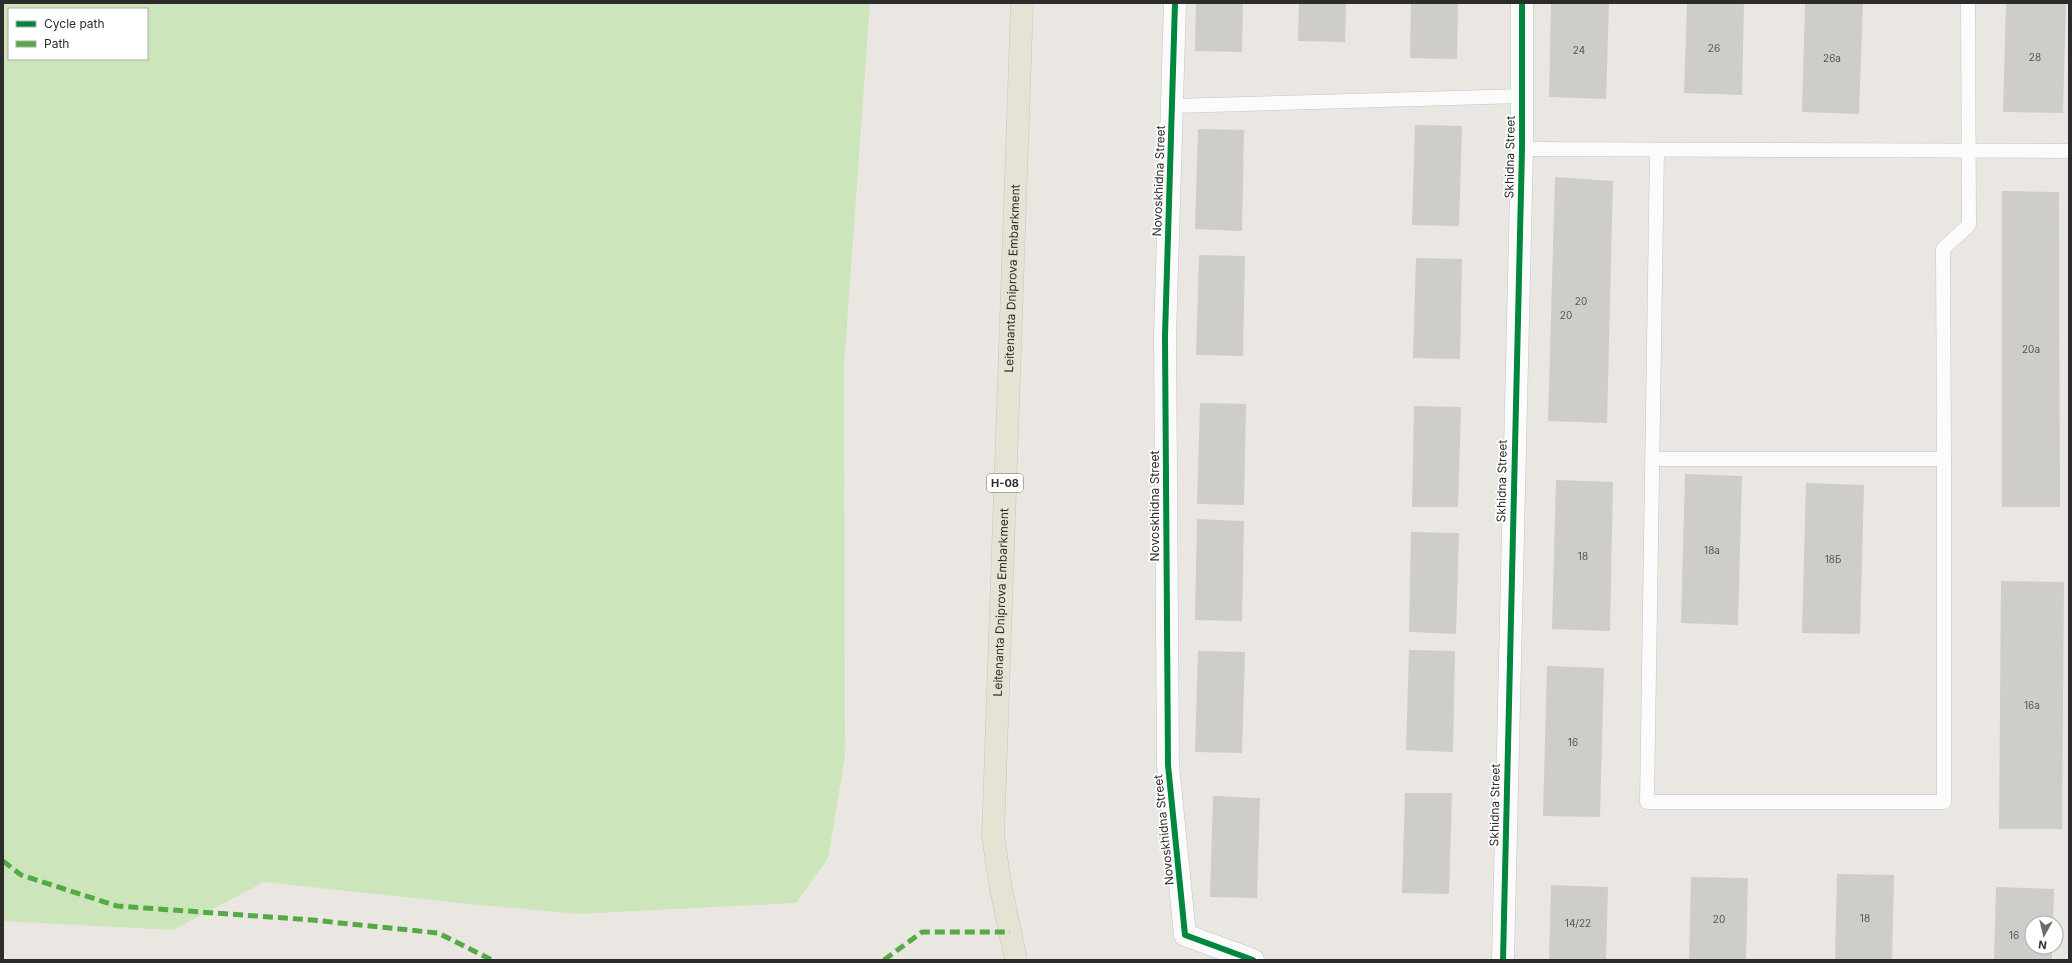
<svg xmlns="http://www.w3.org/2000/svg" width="2072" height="963" viewBox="0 0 2072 963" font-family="Inter,sans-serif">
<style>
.green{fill:#cce5bb;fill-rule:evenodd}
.building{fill:#cfcdc9}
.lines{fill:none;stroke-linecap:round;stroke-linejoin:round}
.service-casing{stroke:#c4c3c3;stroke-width:15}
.minor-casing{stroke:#c4c3c3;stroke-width:23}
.primary-casing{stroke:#c6c4c2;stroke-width:23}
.service{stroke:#fcfbfb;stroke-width:14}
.minor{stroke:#fcfbfb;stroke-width:22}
.primary{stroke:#e7e3d4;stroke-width:22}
.quiet{stroke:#54ab44;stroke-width:5;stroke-dasharray:10 5;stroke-linecap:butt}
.cycleway-casing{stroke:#fff;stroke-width:8}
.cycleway{stroke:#00873e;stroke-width:6}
.labels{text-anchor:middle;stroke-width:3.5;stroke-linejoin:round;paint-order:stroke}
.number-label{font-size:10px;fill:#565655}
.shield{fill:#fff;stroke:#6b6b6b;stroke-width:1}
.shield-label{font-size:11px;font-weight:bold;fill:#2c2c2c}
.street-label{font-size:12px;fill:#2c2c2c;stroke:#fff}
</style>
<rect width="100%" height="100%" fill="#eae7e2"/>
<path class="green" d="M3 3H870L844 366 845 756 828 858 796 903 578 914 469 904 264 882 173 930 3 921ZM9 9H147V59H9Z"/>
<g class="building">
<path d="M1196 3H1243L1242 52 1195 51Z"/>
<path d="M1299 3H1346L1345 42 1298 41Z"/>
<path d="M1411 3H1458L1457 59 1410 58Z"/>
<path d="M1551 3H1609L1606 99 1549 97Z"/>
<path d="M1687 3H1744L1742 95 1684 93Z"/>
<path d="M1805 3H1863L1859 114 1802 112Z"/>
<path d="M2006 3H2066L2063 113 2003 112Z"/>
<path d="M1415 125 1462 126 1459 226 1412 225Z"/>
<path d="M1198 129 1244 130 1242 231 1195 229Z"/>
<path d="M1555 177 1613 181 1607 423 1548 421Z"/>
<path d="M2002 191 2059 192 2060 507H2002Z"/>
<path d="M1199 255 1245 256 1243 356 1196 355Z"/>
<path d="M1416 258 1462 259 1460 359 1413 358Z"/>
<path d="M1200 403 1246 404 1244 505 1197 504Z"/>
<path d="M1414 406 1461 407 1458 507H1412Z"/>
<path d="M1685 474 1742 476 1738 625 1681 623Z"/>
<path d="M1556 480 1613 482 1610 631 1552 629Z"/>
<path d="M1806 483 1864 485 1860 634 1802 633Z"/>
<path d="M1197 519 1244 521 1242 621 1195 620Z"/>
<path d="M1411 532 1459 533 1456 634 1409 632Z"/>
<path d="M2001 581 2064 582 2062 829H1999Z"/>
<path d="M1409 650 1455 651 1453 752 1406 750Z"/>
<path d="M1198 651 1245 652 1242 753 1195 752Z"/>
<path d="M1547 666 1604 668 1600 817 1543 816Z"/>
<path d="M1405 793H1452L1449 894 1402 893Z"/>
<path d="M1213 796 1260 798 1257 898 1210 897Z"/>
<path d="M1837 874 1894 875 1892 960H1835Z"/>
<path d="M1691 877 1748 878 1746 960H1689Z"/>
<path d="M1551 885 1608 887 1606 960H1549Z"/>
<path d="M1996 887 2054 889 2053 923H2032V947H2052V960H1994Z"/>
</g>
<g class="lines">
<defs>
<g id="service">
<path d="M1173 106 1522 96"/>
<path d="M1522 149 2069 151"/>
<path d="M1653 459H1944V802H1647L1657 150"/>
<path d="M1944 459 1943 249 1969 225 1968 3"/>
</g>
<g id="minor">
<path d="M1175 3 1165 336 1168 765 1185 935 1253 960"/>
<path d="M1503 960 1522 149V3"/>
</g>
<g id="primary">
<path id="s1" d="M1016 960 1001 889 993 836 1022 3"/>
</g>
</defs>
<use href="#service" class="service-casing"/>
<use href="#minor" class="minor-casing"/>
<use href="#primary" class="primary-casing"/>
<use href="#service" class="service"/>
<use href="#minor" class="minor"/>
<use href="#primary" class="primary"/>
<g class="quiet">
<path d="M3 861 21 875 117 906 312 920 438 933 492 960"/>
<path d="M884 960 922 932H1010"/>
</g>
<defs>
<g id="cycleway">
<path d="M1175 3 1165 336 1168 765 1185 935 1253 960"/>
<path d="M1503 960 1522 149V3"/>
</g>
</defs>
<use href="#cycleway" class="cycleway-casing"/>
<use href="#cycleway" class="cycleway"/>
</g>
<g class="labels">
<g class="number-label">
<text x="1714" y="52">26</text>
<text x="1579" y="54">24</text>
<text x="2035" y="61">28</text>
<text x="1832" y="62">26а</text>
<text x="1581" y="305">20</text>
<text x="1566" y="319">20</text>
<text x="2031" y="353">20а</text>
<text x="1712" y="554">18а</text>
<text x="1583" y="560">18</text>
<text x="1833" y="563">18Б</text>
<text x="2032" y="709">16а</text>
<text x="1573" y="746">16</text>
<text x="1865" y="922">18</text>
<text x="1719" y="923">20</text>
<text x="1578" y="927">14/22</text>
<text x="2014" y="939">16</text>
</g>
<rect class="shield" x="987" y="474" width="36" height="18" rx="3"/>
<g class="shield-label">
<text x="1005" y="487">Н-08</text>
</g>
<g class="street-label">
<text transform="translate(1510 157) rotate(-89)" y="4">Skhidna Street</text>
<text transform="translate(1159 181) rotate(-88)" y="4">Novoskhidna Street</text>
<text dy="4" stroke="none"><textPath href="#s1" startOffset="684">Leitenanta Dniprova Embarkment</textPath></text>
<text transform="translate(1502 481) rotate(-89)" y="4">Skhidna Street</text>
<text transform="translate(1155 506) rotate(-90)" y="4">Novoskhidna Street</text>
<text dy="4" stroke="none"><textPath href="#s1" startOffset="360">Leitenanta Dniprova Embarkment</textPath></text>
<text transform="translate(1495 805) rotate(-89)" y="4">Skhidna Street</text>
<text transform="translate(1164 830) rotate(-96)" y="4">Novoskhidna Street</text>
</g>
</g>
<rect width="2072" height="963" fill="none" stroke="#2c2c2c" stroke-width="8"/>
<rect x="8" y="8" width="140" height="52" fill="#ffffff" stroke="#ababab"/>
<rect x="16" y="21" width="20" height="6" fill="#00873e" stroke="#ababab"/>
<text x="44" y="28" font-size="12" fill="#2c2c2c">Cycle path</text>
<rect x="16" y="41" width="20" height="6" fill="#54ab44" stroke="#ababab"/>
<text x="44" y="48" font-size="12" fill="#2c2c2c">Path</text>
<g transform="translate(2044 935) rotate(188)"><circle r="19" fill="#ffffff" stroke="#ababab"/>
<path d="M0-3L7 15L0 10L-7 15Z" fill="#6e6d6c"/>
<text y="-6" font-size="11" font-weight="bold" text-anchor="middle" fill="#2c2c2c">N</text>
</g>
</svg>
